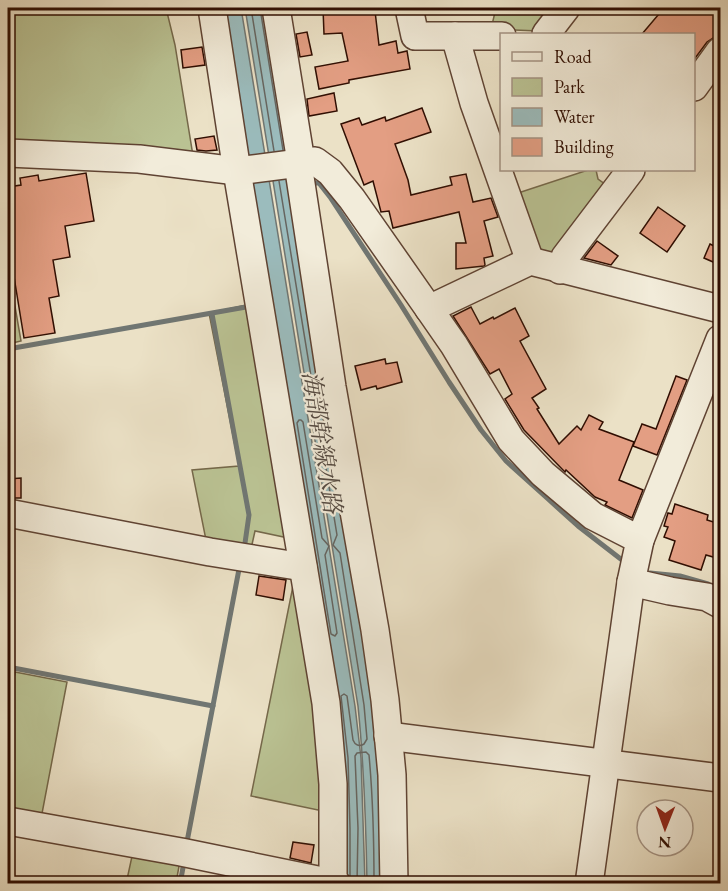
<svg xmlns="http://www.w3.org/2000/svg" width="728" height="891" viewBox="0 0 728 891" font-family="'EB Garamond','Noto Serif JP',serif">
<style>
.green{fill:#bac293;stroke:#75684a;stroke-width:1.5}
.water{fill:#9bbcbd;stroke:#707672;stroke-width:1.5}
.lines{fill:none;stroke-linecap:round;stroke-linejoin:round}
.shore{stroke:#666560;stroke-width:1.5}
.stream{stroke:#707672;stroke-width:5}
.building{fill:#e39e83;stroke:#300e02;stroke-width:1.5}
.minor-casing{stroke:#5f4333;stroke-width:30}
.minor{stroke:#f2ecda;stroke-width:27}
.labels{text-anchor:middle;stroke-width:4.5;stroke-linejoin:round;paint-order:stroke}
.water-label{font-size:24px;font-style:italic;fill:#554b43;stroke:#f2ecda}
</style>
<rect width="100%" height="100%" fill="#ebe1c6"/>
<filter id="stains"><feTurbulence type="fractalNoise" baseFrequency=".00333" numOctaves="4"/><feColorMatrix values="0 0 0 0 .2 0 0 0 0 .09 0 0 0 0 .02 0 0 0 .5 -.17"/></filter>
<radialGradient id="worn" r=".72"><stop offset=".6" stop-color="#630" stop-opacity="0"/><stop offset="1" stop-color="#630" stop-opacity=".3"/></radialGradient>
<g class="green">
<path d="M8 8H166L175 45 194 162 8 147Z"/>
<path d="M496 8H560L539 31 491 29Z"/>
<path d="M588 170H596L598 179 609 187 557 257 533 256 512 195Z"/>
<path d="M8 266 21 341 8 344Z"/>
<path d="M247 305 293 539 255 531 249 558 206 540 192 470 239 466 209 313Z"/>
<path d="M295 576 307 623 323 807 318 810 251 796Z"/>
<path d="M15 672 67 682 40 824 8 818V713Z"/>
<path d="M134 847 181 855 176 883 126 884Z"/>
</g>
<g class="water">
<path d="M224 8H241L355 706 361 758 365 883H344Z"/>
<path d="M245 8H265L378 699 387 883H367C366 824 364 765 358 706Z"/>
</g>
<g class="lines">
<g class="shore">
<path d="M251 8 274 151"/>
<path d="M260 8 283 150"/>
<path d="M279 181 337 535 333 545 340 553 364 705 367 739 364 744C359 747 355 745 353 740L347 696 344 694 341 696 348 758 350 828V877"/>
<path d="M299 420H301L303 422 322 538 329 546 325 555 337 633 335 636 331 634 328 616 297 423Z"/>
<path d="M357 884 358 828 355 756 357 753 366 752 369 755C373 798 374 840 374 884"/>
</g>
<g class="stream">
<path d="M313 183H319L330 197 401 305 449 382 481 430 506 461 547 498 578 526 622 560"/>
<path d="M212 314 249 515 244 550"/>
<path d="M8 349 246 307"/>
<path d="M650 573 680 576 708 584"/>
<path d="M8 667 213 706"/>
<path d="M186 847 240 564"/>
<path d="M180 884 184 862"/>
</g>
</g>
<g class="building">
<path d="M323 8H351V13L375 11 379 45 396 41 398 53 407 51 410 69 349 80V83L319 89 315 67 348 61 342 33 324 34Z"/>
<path d="M664 8H720V30L716 36 707 42 693 61V34H642Z"/>
<path d="M307 32 312 55 300 57 296 34Z"/>
<path d="M202 47 205 65 183 68 181 50Z"/>
<path d="M334 93 337 111 309 116 307 99Z"/>
<path d="M422 108 431 132 395 144 408 180 411 195 452 185 450 177 466 174 473 202 491 198 498 217 484 221 493 256 484 258 485 265 484 266 456 269V243H466L459 212 393 228 389 211 381 212 373 181 364 185 341 124 359 118 362 125 385 117 386 121Z"/>
<path d="M214 136 217 150 206 151 197 150 195 139Z"/>
<path d="M86 173 94 221 65 226 70 257 53 260 59 296 49 298 55 333 24 338 8 240V187L21 185 20 178 38 175 39 181Z"/>
<path d="M658 207 685 226 667 252 640 233Z"/>
<path d="M597 241 618 256 611 265 584 258Z"/>
<path d="M710 244 720 249V265L704 258Z"/>
<path d="M471 307 480 324 493 317 494 319 515 308 529 336 520 341 546 389 532 398 539 408 537 409 559 444 577 426 581 430 589 415 603 422 599 429 634 442 619 480 643 490 632 518 605 505 607 502 595 497 566 470 565 472 563 470 524 430 505 399 512 394 499 369 490 374 453 316Z"/>
<path d="M385 359 386 364 397 362 402 382 377 389 376 386 361 390 355 366Z"/>
<path d="M676 376 687 380 657 455 633 446 642 424 656 429Z"/>
<path d="M21 478V498H8V479Z"/>
<path d="M675 504 708 515 707 520 720 524V559L706 555 701 570 669 560 675 541 664 537 668 527 664 526 668 513 672 514Z"/>
<path d="M259 576 286 580 283 600 256 595Z"/>
<path d="M293 842 314 845 311 863 290 858Z"/>
</g>
<g class="lines">
<defs>
<g id="minor">
<path d="M212 8 237 171 326 703 333 784V884"/>
<path d="M276 8 301 162 300 177 332 387 375 630 385 700 392 775 394 884"/>
<path d="M409 8 415 36H502"/>
<path d="M546 34 566 8"/>
<path d="M455 36 474 103 530 261"/>
<path d="M694 87 720 51"/>
<path d="M8 153 139 159 237 171 315 161 330 172 352 199 429 309 454 345 511 440 543 474 593 516 640 540 631 582 589 884"/>
<path d="M560 270 565 257 631 170"/>
<path d="M429 309 530 261 720 309"/>
<path d="M8 513 210 552 303 567"/>
<path d="M640 540 720 339"/>
<path d="M631 582 670 591 707 597 720 604"/>
<path d="M388 736 720 778"/>
<path d="M8 821 181 852 337 884"/>
</g>
</defs>
<use href="#minor" class="minor-casing"/>
<use href="#minor" class="minor"/>
</g>
<g class="labels">
<g class="water-label">
<text transform="translate(322 442) rotate(81)" y="8">海部幹線水路</text>
</g>
</g>
<rect width="728" height="891" fill="none" stroke="#ebe1c6" stroke-width="30"/>
<rect x="9" y="9" width="710" height="873" fill="none" stroke="#300e02" stroke-width="3"/>
<rect x="15" y="15" width="698" height="861" fill="none" stroke="#300e02" stroke-width="1.5"/>
<rect x="500" y="33" width="195" height="138" fill="#f2ecda" stroke="#a49384" stroke-width="1.5"/>
<rect x="512" y="52" width="30" height="9" fill="#f2ecda" stroke="#a49384" stroke-width="1.5"/>
<text x="554" y="63" font-size="18" fill="#300e02">Road</text>
<rect x="512" y="78" width="30" height="18" fill="#bac293" stroke="#a49384" stroke-width="1.5"/>
<text x="554" y="93" font-size="18" fill="#300e02">Park</text>
<rect x="512" y="108" width="30" height="18" fill="#9bbcbd" stroke="#a49384" stroke-width="1.5"/>
<text x="554" y="123" font-size="18" fill="#300e02">Water</text>
<rect x="512" y="138" width="30" height="18" fill="#e39e83" stroke="#a49384" stroke-width="1.5"/>
<text x="554" y="153" font-size="18" fill="#300e02">Building</text>
<g transform="translate(665 828) rotate(181)"><circle r="28" fill="#f2ecda" stroke="#a49384" stroke-width="1.5"/>
<path d="M0-4.5L10 22L0 15L-10 22Z" fill="#8f2418"/>
<text y="-9" font-size="16" font-weight="bold" text-anchor="middle" fill="#300e02">N</text>
</g>
<rect width="100%" height="100%" filter="url(#stains)"/>
<rect width="100%" height="100%" fill="url(#worn)"/>
</svg>
